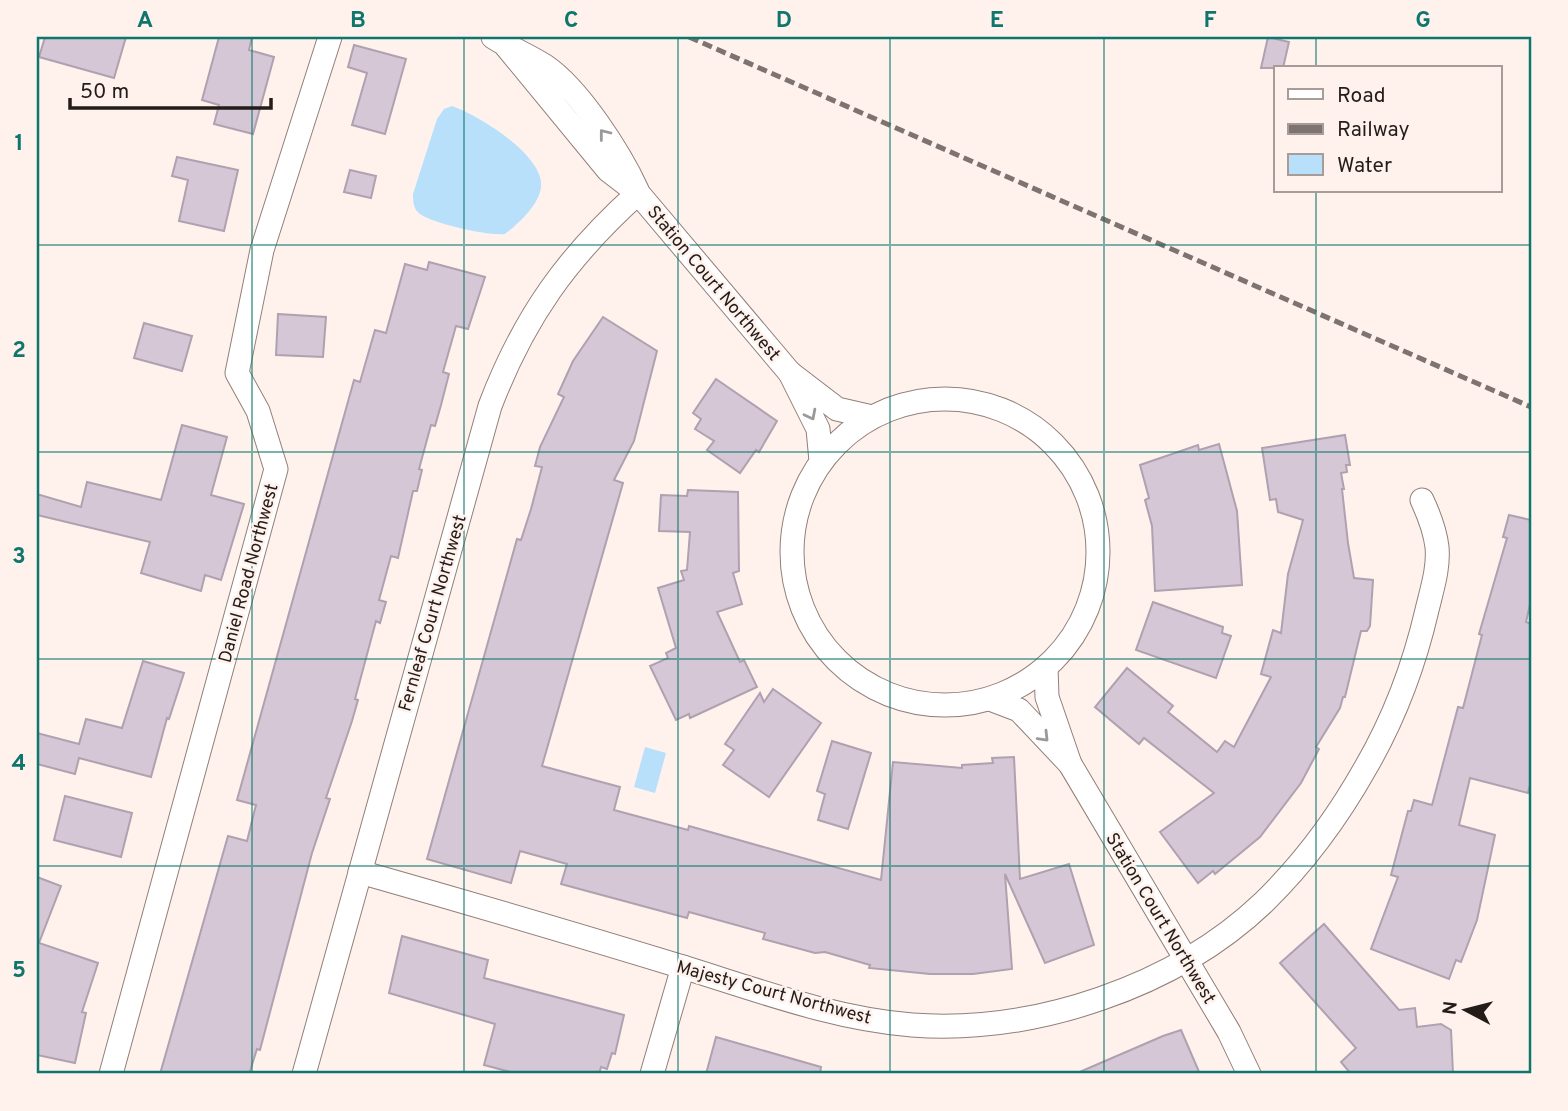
<svg xmlns="http://www.w3.org/2000/svg" width="1568" height="1111" viewBox="0 0 1568 1111" font-family="Overpass,sans-serif">
<style>
.water{fill:#b9e0fa}
.building{fill:#d5c7d5;stroke:#afa1af;stroke-width:2}
.lines{fill:none;stroke-linecap:round;stroke-linejoin:round}
.minor-casing{stroke:#927f78;stroke-width:25}
.minor{stroke:#fff;stroke-width:23}
.rail{stroke:#7d7370;stroke-width:5;stroke-dasharray:10 5;stroke-linecap:butt}
.oneway{stroke:#9c9998}
.grid{fill:none;stroke:#0f766e;stroke-width:2;stroke-opacity:0.55}
.labels{text-anchor:middle;stroke-width:5;stroke-linejoin:round;paint-order:stroke}
.street-label{font-size:18px;fill:#231c19;stroke:#fff2ed}
.neatline{fill:none;stroke:#0f766e;stroke-width:2.5}
.grid-label{font-size:23px;text-anchor:middle;font-weight:bold;fill:#0f766e}
</style>
<rect width="100%" height="100%" fill="#fff2ed"/>
<g class="water">
<path d="M452 106C478 115 544 155 541 187 539 205 518 224 505 234 488 236 434 224 420 214 413 209 413 201 413 194L437 119 444 109Z"/>
<path d="M645 747 666 753 655 793 634 787Z"/>
</g>
<g class="building">
<path d="M45 37H126L114 78 39 57Z"/>
<path d="M219 37H252L249 50 274 57 253 134 214 124 219 105 202 100Z"/>
<path d="M1268 37 1289 42 1283 68H1261Z"/>
<path d="M354 45 406 59 385 134 352 125 367 73 348 67Z"/>
<path d="M177 157 238 170 224 231 179 221 188 180 172 176Z"/>
<path d="M350 170 376 176 371 198 344 192Z"/>
<path d="M429 262 485 277 468 329 456 326 443 372 449 374 441 405 435 426 431 425 419 469 422 470 417 491H413L398 558 391 556 379 600 386 602 380 623 376 621 355 699 358 700 352 721 326 798 330 799 312 853 260 1050 257 1049 249 1074H160L228 836 247 841 256 805 237 800 354 380 360 382 375 330 386 333 405 264 427 270Z"/>
<path d="M278 314 326 317 323 357 276 355Z"/>
<path d="M603 317 657 351 634 441 614 480 623 483 542 766 620 787 614 810 688 830 689 826 881 880 893 762 962 768V765L993 763 992 758 1014 757 1020 879 1069 864 1094 945 1045 963 1005 874 1012 969 973 974H930L869 968 870 965 825 952 815 953 763 939 765 933 689 912 687 918 561 884 567 864 520 851 511 883 427 859 517 539 521 540 531 509 542 467 535 466 540 447 564 397 558 394 573 361Z"/>
<path d="M144 323 192 336 182 371 134 358Z"/>
<path d="M716 379 777 421 759 452 756 450 740 473 707 450 714 441 695 429 701 419 693 413Z"/>
<path d="M182 425 227 437 211 495 244 504 221 580 205 575 201 591 141 573 150 542 37 515V494L81 507 87 482 161 500Z"/>
<path d="M1345 435 1350 465H1346L1347 472 1341 473 1344 489H1342L1348 543 1354 578 1373 580 1370 626 1367 631H1361L1345 697H1343L1340 708 1316 747 1319 749 1301 783 1260 837 1215 874 1213 871 1198 883 1160 832 1214 793 1144 738 1139 744 1095 707 1127 668 1173 706 1168 712 1217 752 1225 741 1234 747 1271 677 1261 674 1273 630 1281 633 1288 574 1303 520 1278 512 1276 499 1270 500 1262 448Z"/>
<path d="M1219 444 1237 511 1242 585 1155 591 1152 526 1145 500 1149 498 1140 465 1198 445 1199 450Z"/>
<path d="M688 490 738 492 739 571 733 573 742 604 717 612 740 662 744 660 757 687 690 718 689 714 676 720 650 666 668 658 666 653 676 648 658 588 684 580 681 571 687 570 690 532 659 531 661 495 687 496Z"/>
<path d="M1509 515 1531 520V600L1526 622 1531 624V781L1528 793 1470 778 1459 825 1495 835 1477 920 1461 962 1456 960 1449 979 1371 949 1398 877 1391 875 1408 811H1411L1414 800 1432 805 1458 707 1463 708 1482 635 1479 634 1507 538 1503 537Z"/>
<path d="M1153 602 1223 627 1222 633 1231 636 1216 678 1136 650Z"/>
<path d="M143 661 184 673 169 719 167 718 151 777 79 758 75 774 37 764V733L79 744 86 719 122 728Z"/>
<path d="M773 689 821 723 769 797 723 765 734 750 725 744 760 693 764 702Z"/>
<path d="M832 741 871 753 848 829 818 820 825 794 817 791Z"/>
<path d="M65 796 132 813 121 857 54 840Z"/>
<path d="M37 877 61 886 39 943 98 963 82 1012 86 1013 75 1063 37 1055Z"/>
<path d="M1324 924 1399 1010 1415 1008 1417 1027 1441 1024 1451 1030 1453 1074H1351L1341 1062 1356 1048 1280 963Z"/>
<path d="M402 936 488 960 484 978 624 1015 615 1054 612 1053 607 1069 601 1067 599 1074H518L484 1065 495 1024 389 993Z"/>
<path d="M1181 1030 1200 1074H1075L1163 1036Z"/>
<path d="M716 1037 821 1067 820 1074H706Z"/>
</g>
<g class="lines">
<defs>
<g id="minor">
<path d="M493 37C510 48 528 55 545 66 579 89 620 153 637 190"/>
<path d="M506 46 608 170 638 193 790 373"/>
<circle cx="945" cy="552" r="153"/>
<path d="M821 461 818 429 790 373 837 409 872 417"/>
<path d="M990 699 1019 710 1070 764 1047 697 1046 667"/>
<path d="M1070 764 1229 1032 1249 1074"/>
<path d="M360 872C469 903 578 935 686 968 760 991 835 1019 912 1025 1034 1034 1175 987 1264 902 1305 862 1338 817 1366 767 1395 717 1414 666 1427 610 1432 589 1439 568 1437 547 1435 530 1429 515 1422 500"/>
<path d="M111 1074 276 469 258 411 237 373 262 250 330 37"/>
<path d="M304 1074 490 406C524 317 567 257 638 193"/>
<path d="M652 1074 683 967"/>
</g>
</defs>
<use href="#minor" class="minor-casing"/>
<use href="#minor" class="minor"/>
<path class="rail" d="M689 37 1531 407"/>
</g>
<defs><path id="oneway-chevron" d="M-2-3.5L2.5 0L-2 3.5" fill="none" stroke-width="1.6" stroke-linecap="round" stroke-linejoin="round" transform="scale(1.75)"/></defs>
<g class="oneway">
<use href="#oneway-chevron" transform="translate(604 134) rotate(-128)"/>
<use href="#oneway-chevron" transform="translate(811 415) rotate(63)"/>
<use href="#oneway-chevron" transform="translate(1044 737) rotate(46)"/>
</g>
<path class="grid" d="M252 37V1074M464 37V1074M678 37V1074M890 37V1074M1104 37V1074M1316 37V68M1316 191V1074M37 245H1531M37 452H1531M37 659H1531M37 866H1531"/>
<g class="labels">
<g class="street-label">
<text transform="translate(714 283) rotate(50)" y="6">Station Court Northwest</text>
<text transform="translate(248 573) rotate(-75)" y="6">Daniel Road Northwest</text>
<text transform="translate(432 613) rotate(-74)" y="6">Fernleaf Court Northwest</text>
<text transform="translate(1161 918) rotate(59)" y="6">Station Court Northwest</text>
<text transform="translate(774 992) rotate(15)" y="6">Majesty Court Northwest</text>
</g>
</g>
<rect width="1568" height="1111" fill="none" stroke="#fff2ed" stroke-width="77"/>
<rect x="1274" y="66" width="228" height="126" fill="#fff2ed" stroke="#a79c98" stroke-width="2"/>
<rect x="1288" y="89" width="35" height="10" fill="#ffffff" stroke="#a79c98" stroke-width="2"/>
<text x="1337" y="102" font-size="21" fill="#231c19">Road</text>
<rect x="1288" y="124" width="35" height="10" fill="#7d7370" stroke="#a79c98" stroke-width="2"/>
<text x="1337" y="136" font-size="21" fill="#231c19">Railway</text>
<rect x="1288" y="154" width="35" height="21" fill="#b9e0fa" stroke="#a79c98" stroke-width="2"/>
<text x="1337" y="172" font-size="21" fill="#231c19">Water</text>
<g transform="translate(1466 1010) rotate(277)" stroke="#fff2ed" stroke-width="5" paint-order="stroke">
<path d="M0-5L12 26L0 18L-12 26Z" fill="#231c19"/>
<text y="-10" font-size="19" font-weight="bold" text-anchor="middle" fill="#231c19">N</text>
</g>
<path d="M70 98v10h201v-10" fill="none" stroke="#231c19" stroke-width="3.5"/>
<text x="80" y="98" font-size="21" fill="#231c19" stroke="#fff2ed" stroke-width="5" paint-order="stroke">50 m</text>
<rect x="38" y="38" width="1492" height="1034" class="neatline"/>
<g class="grid-label">
<text x="145" y="27">A</text>
<text x="358" y="27">B</text>
<text x="571" y="27">C</text>
<text x="784" y="27">D</text>
<text x="997" y="27">E</text>
<text x="1210" y="27">F</text>
<text x="1423" y="27">G</text>
<text x="19" y="150">1</text>
<text x="19" y="357">2</text>
<text x="19" y="563">3</text>
<text x="19" y="770">4</text>
<text x="19" y="977">5</text>
</g>
</svg>
